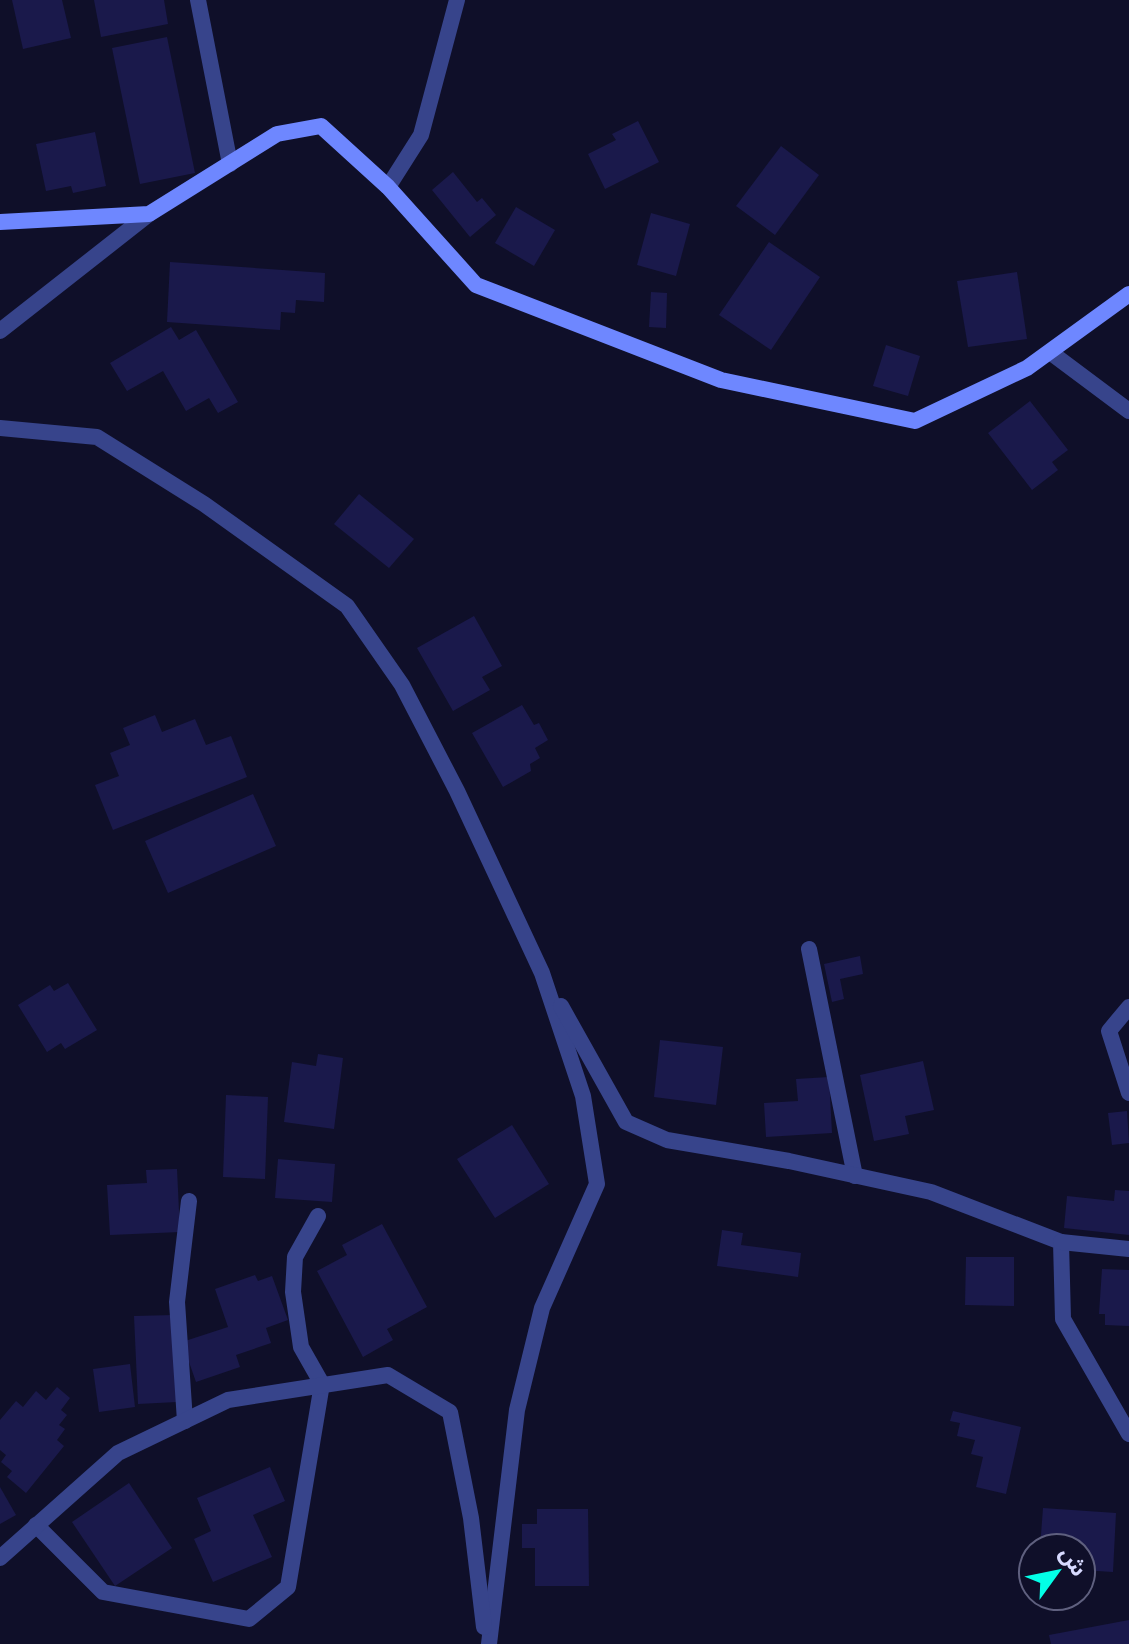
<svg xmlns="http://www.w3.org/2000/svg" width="1129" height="1644" viewBox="0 0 1129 1644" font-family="Barlow,'Noto Sans Arabic',sans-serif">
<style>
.building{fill:#1a194b}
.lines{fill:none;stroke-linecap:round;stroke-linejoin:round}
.street{stroke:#37448b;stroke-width:16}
.secondary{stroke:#6e87ff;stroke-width:16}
</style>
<rect width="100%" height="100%" fill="#0f0f29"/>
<g class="building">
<path d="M12 0H62L71 38 23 49Z"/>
<path d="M94 0H164L168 24 101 37Z"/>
<path d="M167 37 195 173 140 184 112 48Z"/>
<path d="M638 121 659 162 605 189 588 154 616 140 612 134Z"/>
<path d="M95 132 106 186 73 193 71 186 46 191 36 144Z"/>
<path d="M781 146 819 175 775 235 736 206Z"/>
<path d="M453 172 477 202 482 198 496 215 470 237 432 190Z"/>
<path d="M516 207 555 230 534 266 495 243Z"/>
<path d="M651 213 690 224 676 276 637 265Z"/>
<path d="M769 242 820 277 771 350 719 315Z"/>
<path d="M170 262 325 273 324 302 296 300 295 313 281 312 280 330 167 322Z"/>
<path d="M1017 272 1027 339 968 347 957 281Z"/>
<path d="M651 292 667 293 666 328 649 327Z"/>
<path d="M171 327 179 340 196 330 238 402 218 413 209 398 186 411 163 371 127 391 110 363Z"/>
<path d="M886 345 920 356 908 396 873 386Z"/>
<path d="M1030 401 1068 450 1052 462 1058 470 1032 490 988 433Z"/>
<path d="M359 494 414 539 389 568 334 524Z"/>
<path d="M474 616 502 666 482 677 490 690 453 711 417 648Z"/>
<path d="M522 705 534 725 539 723 548 740 535 748 540 758 530 764 531 771 503 787 472 733Z"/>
<path d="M155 715 162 732 195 719 206 745 231 736 247 777 113 830 95 785 119 776 110 753 130 745 123 728Z"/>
<path d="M253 794 276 846 168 893 145 841Z"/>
<path d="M860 956 863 974 840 979 844 999 832 1002 824 964Z"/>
<path d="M68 983 97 1030 65 1049 61 1043 47 1052 18 1005 50 985 54 991Z"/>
<path d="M660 1040 723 1047 716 1105 654 1097Z"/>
<path d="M318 1054 343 1058 334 1129 284 1122 292 1062 316 1066Z"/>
<path d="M923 1061 934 1110 905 1116 909 1134 874 1141 860 1075Z"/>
<path d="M829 1077 832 1133 766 1137 764 1103 798 1101 796 1079Z"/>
<path d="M226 1095 268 1097 265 1179 223 1177Z"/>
<path d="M1127 1111 1129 1143 1112 1145 1108 1113Z"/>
<path d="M512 1125 549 1184 495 1218 457 1159Z"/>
<path d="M278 1159 335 1164 332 1202 275 1198Z"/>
<path d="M177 1169 180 1232 110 1235 107 1185 147 1183 146 1170Z"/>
<path d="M1115 1190 1129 1191V1235L1064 1228 1067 1196 1114 1201Z"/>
<path d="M382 1224 427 1307 387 1329 393 1340 363 1357 317 1271 347 1255 342 1245Z"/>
<path d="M722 1230 743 1233 741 1245 801 1253 798 1277 717 1266Z"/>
<path d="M966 1257H1014V1306L965 1305Z"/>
<path d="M1102 1269 1129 1270V1326L1105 1325V1314H1099Z"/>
<path d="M255 1275 258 1281 272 1276 288 1320 266 1328 271 1343 236 1355 240 1367 196 1382 182 1342 228 1327 215 1289Z"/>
<path d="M174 1315 177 1402 138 1404 134 1316Z"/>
<path d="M130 1364 135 1407 99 1412 93 1369Z"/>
<path d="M57 1387 70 1398 61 1410 67 1415 59 1425 65 1429 57 1440 64 1446 26 1493 7 1477 12 1471 1 1462 6 1455 0 1450V1420L16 1401 23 1407 36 1391 46 1400Z"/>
<path d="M953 1411 1021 1427 1006 1494 976 1487 983 1457 971 1454 975 1440 957 1436 960 1423 950 1421Z"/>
<path d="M270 1467 285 1501 253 1515 272 1557 213 1582 194 1539 211 1531 197 1498Z"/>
<path d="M129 1483 172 1548 115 1586 72 1522Z"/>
<path d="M0 1487 16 1515 0 1524Z"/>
<path d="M1043 1508 1116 1513 1113 1572 1081 1570V1548H1040Z"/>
<path d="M537 1509H588L589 1586H535V1548H522V1524H537Z"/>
<path d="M1129 1620V1644H1051L1049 1635Z"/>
</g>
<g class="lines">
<g class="street">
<path d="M198 0 230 164"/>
<path d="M388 187 421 135 457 0"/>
<path d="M0 331 149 214"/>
<path d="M1050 352 1129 411"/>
<path d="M0 428 97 437 204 504 347 606 402 685 457 791 542 973 583 1096 597 1184 542 1308 517 1410 489 1644"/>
<path d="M809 949 855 1176"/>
<path d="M561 1006 626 1122 667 1140 789 1161 931 1192 1061 1242 1063 1319 1129 1434"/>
<path d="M1129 1007 1109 1031 1129 1093"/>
<path d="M1061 1242 1129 1249"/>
<path d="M185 1421 177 1302 189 1201"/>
<path d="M36 1525 103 1592 249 1619 288 1587 322 1384 301 1347 293 1292 295 1257 318 1216"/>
<path d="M0 1558 118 1453 228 1400 388 1375 450 1412 471 1518 484 1627"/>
</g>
<path class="secondary" d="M0 222 149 214 277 134 321 126 388 187 476 285 721 380 915 421 1027 368 1129 294"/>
</g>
<g transform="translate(1057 1572) rotate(57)"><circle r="38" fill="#0f0f29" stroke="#5f607f" stroke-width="2"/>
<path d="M0-6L14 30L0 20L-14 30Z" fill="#03ffe7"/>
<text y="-12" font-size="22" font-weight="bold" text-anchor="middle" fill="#d7daff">ش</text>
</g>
</svg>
